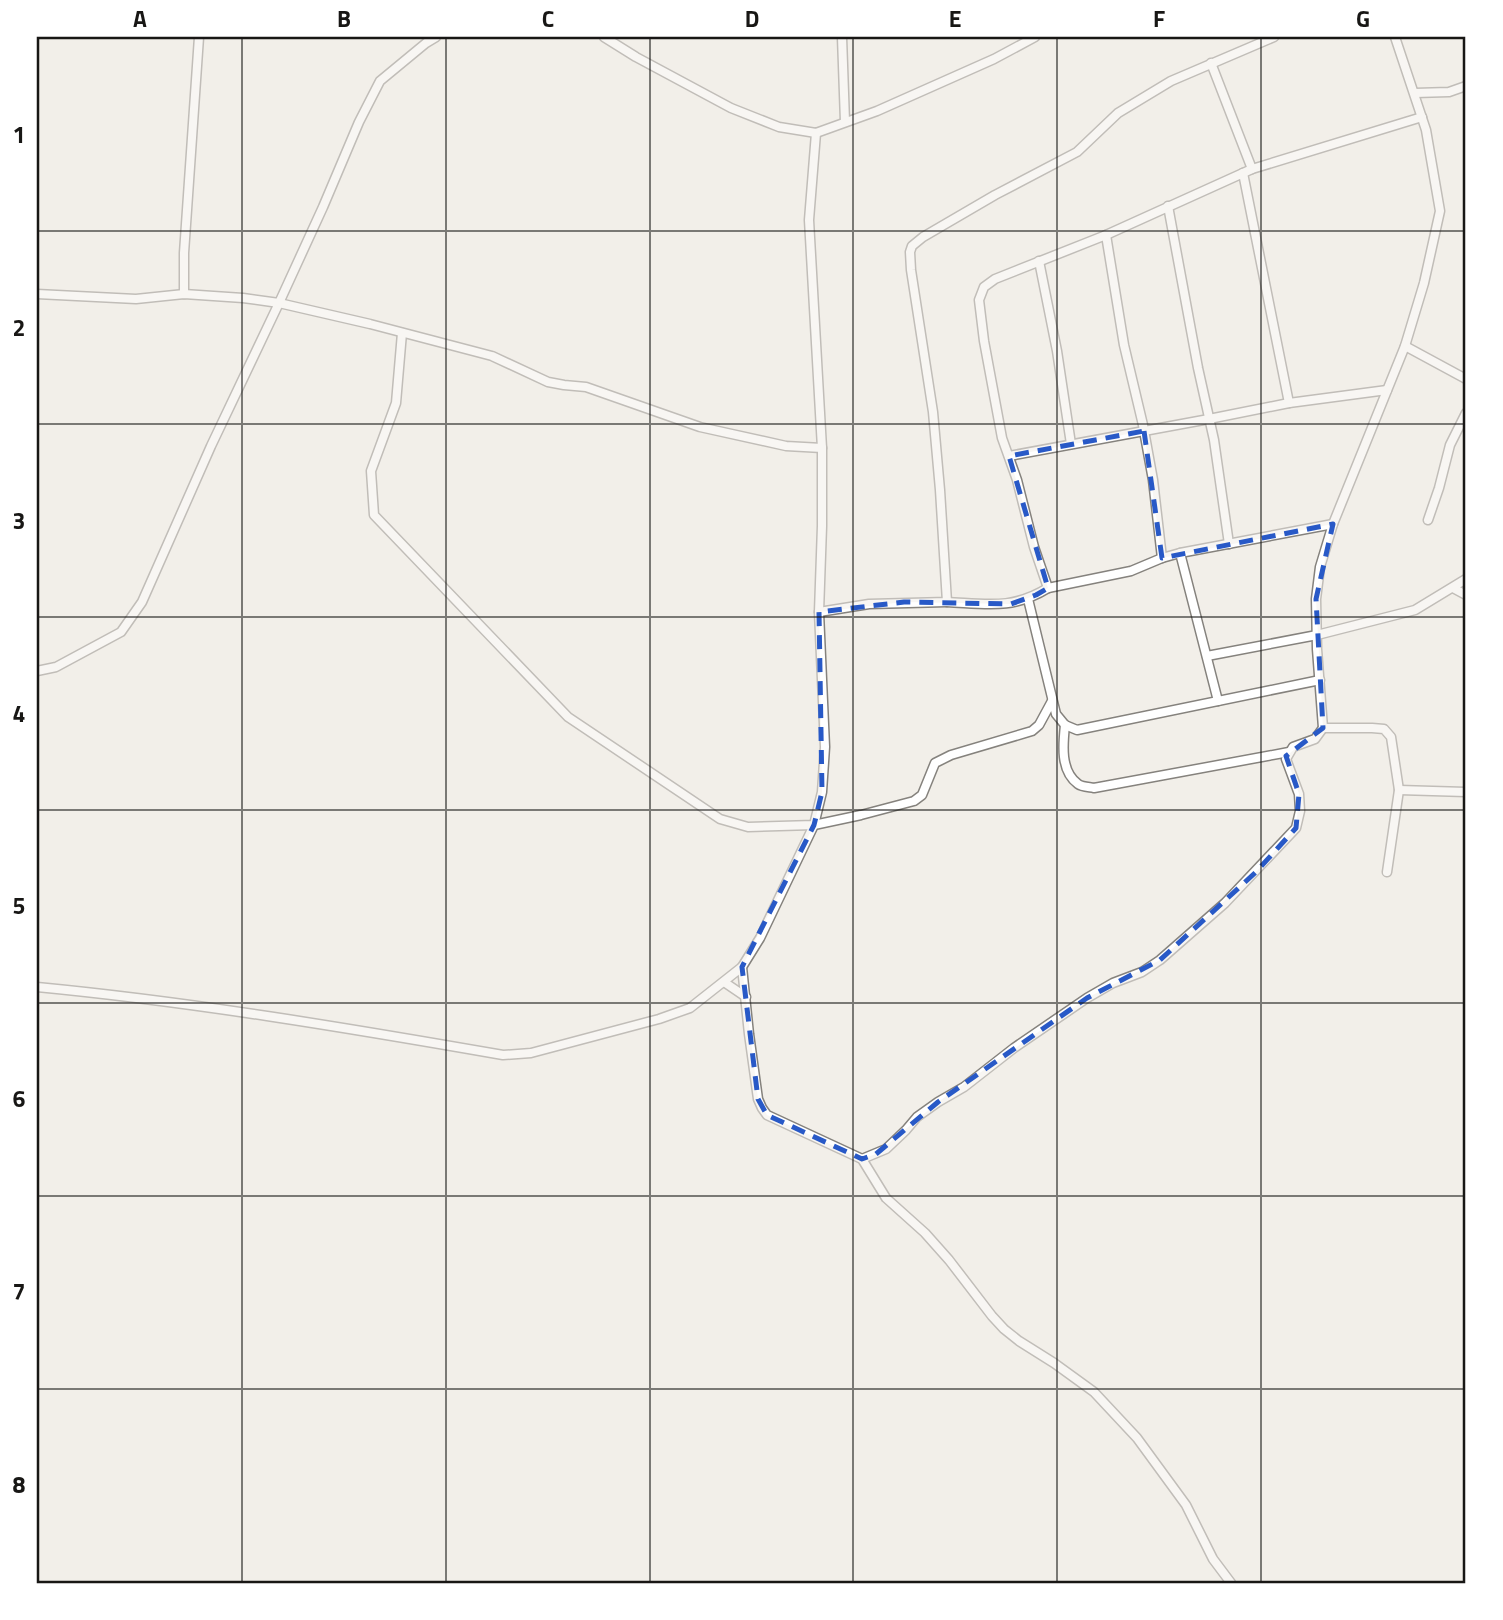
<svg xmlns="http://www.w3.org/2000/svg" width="1503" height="1620" viewBox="0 0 1503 1620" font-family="'Titillium Web',sans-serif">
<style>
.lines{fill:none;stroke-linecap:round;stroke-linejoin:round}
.minor-casing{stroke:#85827d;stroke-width:11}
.minor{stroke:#fff;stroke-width:8}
.marked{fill:none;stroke:#2859c7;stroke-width:5;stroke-dasharray:14 9;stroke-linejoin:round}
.grid{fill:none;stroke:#181715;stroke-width:2;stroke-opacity:0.55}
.neatline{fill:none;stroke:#181715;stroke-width:2.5}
.grid-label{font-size:23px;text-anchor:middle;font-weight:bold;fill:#181715}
</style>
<rect width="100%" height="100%" fill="#f2efe9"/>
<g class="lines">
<defs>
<g id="minor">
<path d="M604 37 636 57 731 108 779 127 816 133 877 111 994 59 1035 37"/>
<path d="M842 37 845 122"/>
<path d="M1211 63 1252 169"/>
<path d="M1415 93 1449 92 1466 86"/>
<path d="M816 133 809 220 822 448V526L819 612 825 747 822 792 814 825 760 938 742 967 749 1034 758 1099 762 1108 767 1115 862 1159 886 1198 925 1233 949 1260 992 1316 1004 1329 1019 1341 1054 1363 1094 1392 1137 1438 1186 1505 1213 1559 1231 1583"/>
<path d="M1243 173 1289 403"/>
<path d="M1168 206 1198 368 1214 440 1229 544"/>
<path d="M1106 235 1124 345 1143 425 1153 480 1162 558"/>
<path d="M1039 261 1057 351 1071 444"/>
<path d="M37 294 136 299 184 294 243 298 279 303 370 324 492 356 548 382 564 385 586 387 700 427 786 446 822 448"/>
<path d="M184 294V253L199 37"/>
<path d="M402 333 396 403 371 471 374 515 568 717 720 819 748 827 814 825 861 815 914 801 922 795 935 763 951 755 1032 731 1039 725 1052 701"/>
<path d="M1405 346 1466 379"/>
<path d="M1009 456 1209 419 1289 403 1387 390"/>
<path d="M1428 520 1439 488 1450 445 1466 413"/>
<path d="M1180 553 1218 701"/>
<path d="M1048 588 1131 571 1162 558 1180 553 1333 524"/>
<path d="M1453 588 1466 595"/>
<path d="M1028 599 1056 714 1065 725 1077 730 1320 680"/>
<path d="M947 602C987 604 1012 610 1048 588L1034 547 1017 480 1002 438 984 341 979 300 984 287 995 279 1106 235 1252 169 1422 117"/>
<path d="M819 612 869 604 947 602 940 490 933 412 911 270 910 252 912 246 923 237 995 195 1077 152 1118 113 1171 81 1274 37"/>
<path d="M1207 656 1317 635 1415 610 1466 579"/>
<path d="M37 671 56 667 121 632 142 602 211 446 279 303 323 207 359 122 380 81 426 43 436 37"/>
<path d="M1065 725C1063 744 1060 771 1078 784 1082 787 1089 787 1094 788L1289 752"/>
<path d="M1323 728H1372L1384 729 1391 737 1399 790 1387 872"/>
<path d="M1399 790 1466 792"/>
<path d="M724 982 746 997"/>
<path d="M37 987C193 1002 348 1028 503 1055L531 1053 659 1019 690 1008 742 967"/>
<path d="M862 1159 886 1149 906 1130 917 1117 938 1102 964 1087 1014 1048 1087 998 1113 983 1142 972 1160 960 1225 903 1296 828 1300 811 1299 794 1286 759 1293 747 1315 739 1323 728 1317 649 1316 599 1320 567 1333 524 1405 346 1424 283 1440 211 1426 130 1395 37"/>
</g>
</defs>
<use href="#minor" class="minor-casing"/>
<use href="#minor" class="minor"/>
</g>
<path d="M0 0H1503V1620H0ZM1144 431 1162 558 1333 524 1316 599 1323 728 1286 756 1299 794 1296 828 1256 872 1160 960 1087 998 938 1102 876 1154 862 1159 767 1115 758 1099 742 967 814 825 822 792 819 612 904 602 1011 604 1036 595 1048 588 1009 456Z" fill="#f2efe9" fill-opacity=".55" fill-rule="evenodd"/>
<path class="marked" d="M1144 431 1162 558 1333 524 1316 599 1323 728 1286 756 1299 794 1296 828 1256 872 1160 960 1087 998 938 1102 876 1154 862 1159 767 1115 758 1099 742 967 814 825 822 792 819 612 904 602 1011 604 1036 595 1048 588 1009 456Z"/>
<path class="grid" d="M242 37V1583M446 37V1583M650 37V1583M853 37V1583M1057 37V1583M1261 37V1583M37 231H1466M37 424H1466M37 617H1466M37 810H1466M37 1003H1466M37 1196H1466M37 1389H1466"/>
<rect width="1503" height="1620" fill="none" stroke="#ffffff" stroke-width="77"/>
<rect x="38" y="38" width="1426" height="1544" class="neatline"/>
<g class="grid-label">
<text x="140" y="27">A</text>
<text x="344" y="27">B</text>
<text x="548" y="27">C</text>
<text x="752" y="27">D</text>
<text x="955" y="27">E</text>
<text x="1159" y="27">F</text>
<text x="1363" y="27">G</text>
<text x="19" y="143">1</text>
<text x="19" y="336">2</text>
<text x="19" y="529">3</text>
<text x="19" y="722">4</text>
<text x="19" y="914">5</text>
<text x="19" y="1107">6</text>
<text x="19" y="1300">7</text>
<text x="19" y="1493">8</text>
</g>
</svg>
